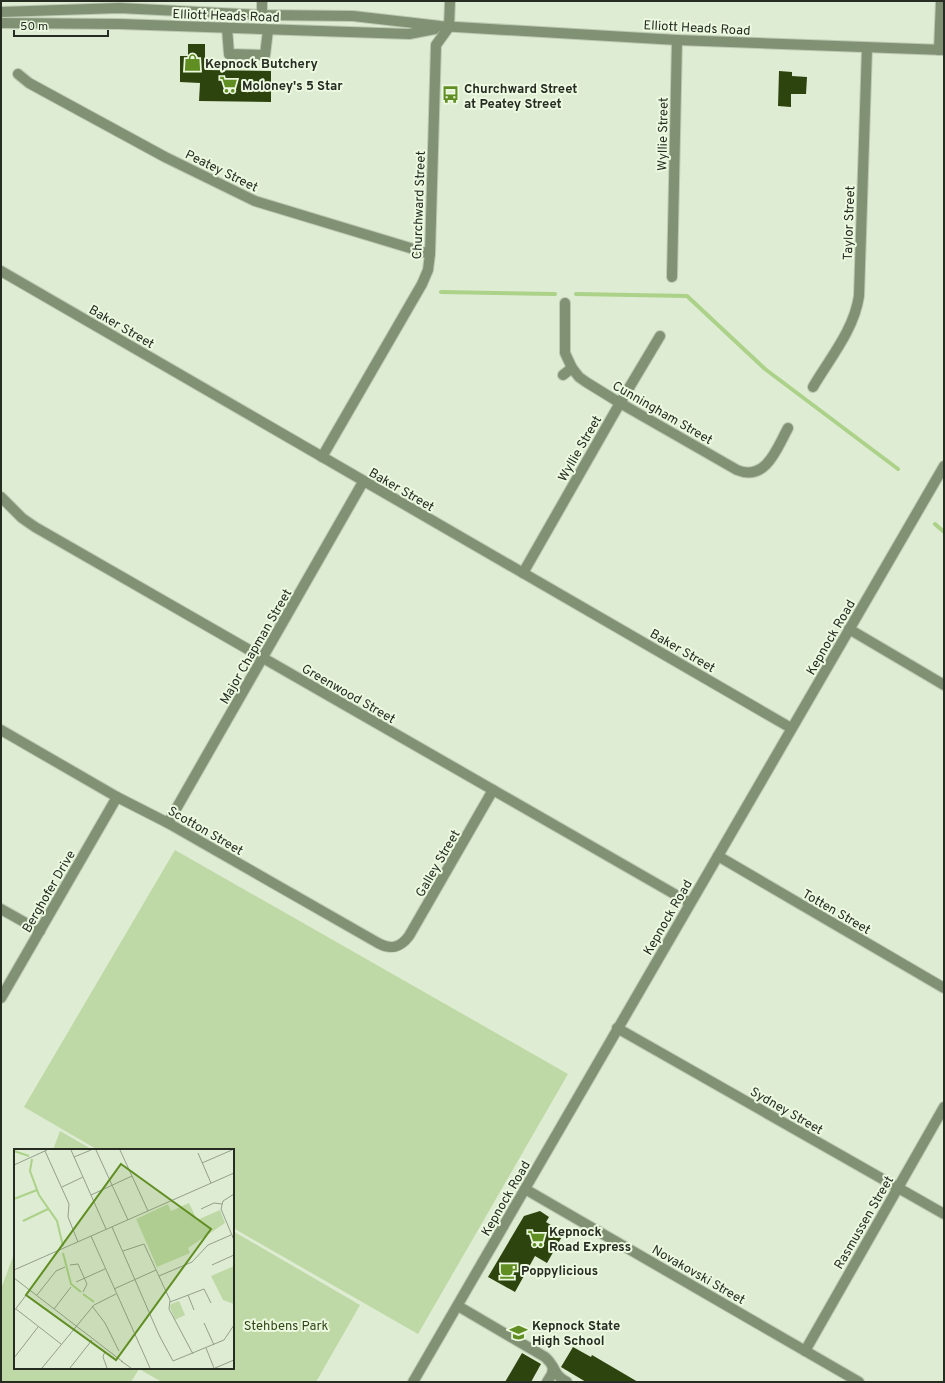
<svg xmlns="http://www.w3.org/2000/svg" width="945" height="1383" viewBox="0 0 945 1383" font-family="Overpass,sans-serif">
<style>
.green{fill:#bed9a5}
.lines{fill:none;stroke-linecap:round;stroke-linejoin:round}
.stream{stroke:#acd188;stroke-width:4}
.building{fill:#2d440e}
.minor-casing{stroke:#bdc9b3;stroke-width:12}
.minor{stroke:#819173;stroke-width:10}
.labels{text-anchor:middle;stroke-width:4;stroke-linejoin:round;paint-order:stroke}
.street-label{font-size:13px;fill:#272c23;stroke:#ecf9e0}
.poi-label{font-size:13px;font-weight:bold;fill:#272c23;stroke:#ecf9e0;text-anchor:start}
.park-label{font-size:13px;fill:#2f4613;stroke:#ecf9e0}
.inset-river{fill:none;stroke:#acd188;stroke-width:2}
.inset-road{fill:none;stroke:#959f8d;stroke-width:1}
.view{fill:#608e22;fill-opacity:0.15;stroke:#608e22;stroke-width:2}
.inset-edge{fill:none;stroke:#272c23;stroke-width:2}
</style>
<rect width="100%" height="100%" fill="#deecd3"/>
<g class="green">
<path d="M175 850 568 1074 418 1334 233 1228V1150H98L24 1107Z"/>
<path d="M60 1131 93 1150H53Z"/>
<path d="M233 1231 360 1305 316 1382H162L139 1369 131 1382H1V1289L15 1251V1368H233Z"/>
</g>
<g class="lines">
<g class="stream">
<path d="M441 292 555 294"/>
<path d="M576 294 687 296 765 369 898 469"/>
<path d="M935 524 944 532"/>
</g>
</g>
<g class="building">
<path d="M188 44H205V70L271 71V102L199 101 200 83 180 82V56H188Z"/>
<path d="M779 71 792 72V76L807 77 806 94H791V107L778 106Z"/>
<path d="M540 1211 549 1217 546 1222 564 1233 547 1263 535 1256 515 1292 488 1277 524 1216Z"/>
<path d="M573 1347 591 1357 592 1355 638 1382H586L561 1367Z"/>
<path d="M522 1353 541 1364 531 1382H505Z"/>
</g>
<g class="lines">
<defs>
<g id="minor">
<path d="M1 12 119 8 262 15 353 16 440 26 677 40 944 50"/>
<path d="M262 15V1"/>
<path d="M1 23 120 24 409 34 435 29"/>
<path d="M449 27 450 1"/>
<path d="M227 28 229 54 265 55 268 30"/>
<path d="M939 50 941 1"/>
<path d="M18 74 29 83 40 89 165 157 255 201 430 254"/>
<path d="M1 271 791 728"/>
<path d="M672 277 677 40"/>
<path d="M565 303V353L572 368 579 377 586 382 620 403 737 470C766 482 777 448 788 428"/>
<path d="M563 375 572 368"/>
<path d="M813 387C830 358 854 330 859 296L867 48"/>
<path d="M322 457 422 284 428 270 430 254 436 45 449 27"/>
<path d="M1 497 22 518 35 527 690 903"/>
<path d="M523 573 620 403 660 336"/>
<path d="M849 629 944 685"/>
<path d="M1 730 117 797 168 823 378 943C391 950 400 948 409 936L493 790"/>
<path d="M168 823 363 482"/>
<path d="M718 856 944 988"/>
<path d="M1 909 40 931"/>
<path d="M1 998 117 797"/>
<path d="M617 1028 944 1214"/>
<path d="M525 1189 859 1382"/>
<path d="M458 1306 545 1357C556 1366 552 1374 567 1382"/>
<path d="M805 1351 944 1107"/>
<path d="M413 1382 944 466"/>
<path d="M547 1382 552 1374 553 1367"/>
</g>
</defs>
<use href="#minor" class="minor-casing"/>
<use href="#minor" class="minor"/>
</g>
<defs>
<symbol id="shop-bare" viewBox="-9 -9 18 18"><path d="M-5-2.5h2.3a2.7 3.5 0 0 1 5.4 0H5L5.5 6h-11ZM-1.5-2.5h3a1.5 2.3 0 0 0-3 0Z" fill="#608e22" stroke="#ecf9e0" stroke-width="2.5" paint-order="stroke"/></symbol>
<symbol id="supermarket-bare" viewBox="-9 -9 18 18"><path d="M-6-5.5h2.5l.6 2H6L4.5 2H-2.5L-4.4-4H-6ZM-1.5 3.2a1.3 1.3 0 1 0 .1 0ZM3 3.2a1.3 1.3 0 1 0 .1 0Z" fill="#608e22" stroke="#ecf9e0" stroke-width="2.5" paint-order="stroke"/></symbol>
<symbol id="bus-bare" viewBox="-9 -9 18 18"><path d="M-5-6H5V4H4V6H2V4H-2V6H-4V4H-5ZM-3.5-4V0h7V-4ZM-3.5 1.2v1.5H-2V1.2ZM2 1.2v1.5H3.5V1.2Z" fill="#608e22" stroke="#ecf9e0" stroke-width="2.5" paint-order="stroke"/></symbol>
<symbol id="cafe-bare" viewBox="-9 -9 18 18"><path d="M-5.5-4.5H6V0H3Q3 3.5 0 3.5H-2.5Q-5.5 3.5-5.5 0ZM3-3.2v2h1.7v-2ZM-6 4.5H4V6H-6Z" fill="#608e22" stroke="#ecf9e0" stroke-width="2.5" paint-order="stroke"/></symbol>
<symbol id="school-bare" viewBox="-9 -9 18 18"><path d="M0-5L7-2L0 1L-7-2ZM-4 1L0 2.5L4 1V4Q0 6-4 4Z" fill="#608e22" stroke="#ecf9e0" stroke-width="2.5" paint-order="stroke"/></symbol>
</defs>
<g fill-rule="evenodd">
<use href="#shop-bare" x="180" y="50" width="25" height="25"/>
<use href="#supermarket-bare" x="216" y="72" width="25" height="25"/>
<use href="#bus-bare" x="438" y="82" width="25" height="25"/>
<use href="#supermarket-bare" x="524" y="1226" width="25" height="25"/>
<use href="#cafe-bare" x="496" y="1258" width="25" height="25"/>
<use href="#school-bare" x="506" y="1320" width="25" height="25"/>
</g>
<g class="labels">
<g class="street-label">
<text transform="translate(226 15) rotate(2)" y="5">Elliott Heads Road</text>
<text transform="translate(697 27) rotate(3)" y="5">Elliott Heads Road</text>
<text transform="translate(662 134) rotate(-89)" y="5">Wyllie Street</text>
<text transform="translate(222 170) rotate(26)" y="5">Peatey Street</text>
<text transform="translate(418 205) rotate(-88)" y="5">Churchward Street</text>
<text transform="translate(848 223) rotate(-88)" y="5">Taylor Street</text>
<text transform="translate(122 326) rotate(30)" y="5">Baker Street</text>
<text transform="translate(663 412) rotate(30)" y="5">Cunningham Street</text>
<text transform="translate(579 448) rotate(-60)" y="5">Wyllie Street</text>
<text transform="translate(402 489) rotate(30)" y="5">Baker Street</text>
<text transform="translate(830 637) rotate(-60)" y="5">Kepnock Road</text>
<text transform="translate(255 646) rotate(-60)" y="5">Major Chapman Street</text>
<text transform="translate(683 650) rotate(30)" y="5">Baker Street</text>
<text transform="translate(349 693) rotate(30)" y="5">Greenwood Street</text>
<text transform="translate(206 830) rotate(30)" y="5">Scotton Street</text>
<text transform="translate(437 863) rotate(-60)" y="5">Galley Street</text>
<text transform="translate(48 891) rotate(-60)" y="5">Berghofer Drive</text>
<text transform="translate(837 911) rotate(30)" y="5">Totten Street</text>
<text transform="translate(667 917) rotate(-60)" y="5">Kepnock Road</text>
<text transform="translate(787 1110) rotate(30)" y="5">Sydney Street</text>
<text transform="translate(505 1198) rotate(-60)" y="5">Kepnock Road</text>
<text transform="translate(863 1222) rotate(-60)" y="5">Rasmussen Street</text>
<text transform="translate(699 1274) rotate(30)" y="5">Novakovski Street</text>
</g>
<g class="poi-label">
<text x="205" y="68">Kepnock Butchery</text>
<text x="242" y="90">Moloney's 5 Star</text>
<text x="464" y="93">Churchward Street<tspan x="464" dy="15">at Peatey Street</tspan></text>
<text x="549" y="1236">Kepnock<tspan x="549" dy="15">Road Express</tspan></text>
<text x="521" y="1275">Poppylicious</text>
<text x="532" y="1330">Kepnock State<tspan x="532" dy="15">High School</tspan></text>
</g>
<g class="park-label">
<text x="286" y="1330">Stehbens Park</text>
</g>
</g>
<g transform="translate(14 1149)">
<rect width="220" height="220" fill="#deecd3"/>
<path d="M175 54 183 71 206 61 211 74 174 99 176 104 143 118 122 70 154 55 157 62ZM220 117V155L209 151 197 127ZM165 152 171 166 161 171 156 158 157 155Z" fill="#bed9a5"/>
<path class="inset-river" d="M0 2 15 7M18 10 16 22 25 46 43 72 49 97M0 50 23 41M9 72 34 60M49 104 57 135 67 143M69 145 80 153"/>
<path class="inset-road" d="M57 1 92 80M82 1 114 71M106 1 134 62M31 2 55 55 54 68 64 93M184 4 197 34M60 8 77 1M188 14 218 1M0 16 33 1M48 38 69 28M220 45 209 52 207 60 220 91M77 46 118 27M187 60 200 54 208 55M98 78 145 186 159 212 210 191 220 176M77 87 136 219M109 102 130 95 156 151 155 160 179 205M56 116 64 115 73 135 69 143M198 116 220 106M0 121 220 24M145 127 178 113 194 96 217 86M0 129 109 213M62 133 91 120M100 140 142 121M23 146 42 122 51 118M174 146 180 161M156 153 190 140 197 154M78 157 91 174 105 202M2 160 47 195M40 160 57 138M0 162 16 141M190 174 200 196M192 199 200 219M91 202 89 208 93 219M0 209 24 178M107 212 117 219M28 219 80 156 102 145M56 219 78 191M201 219 220 211"/>
<path class="view" d="M107 15 197 80 102 211 12 146Z"/>
<rect width="220" height="220" class="inset-edge"/>
</g>
<rect width="945" height="1383" fill="none" stroke="#272c23" stroke-width="4"/>
<path d="M14 30v6h94v-6" fill="none" stroke="#272c23" stroke-width="2"/>
<text x="20" y="30" font-size="12" fill="#272c23" stroke="#ecf9e0" stroke-width="3" paint-order="stroke">50 m</text>
</svg>
